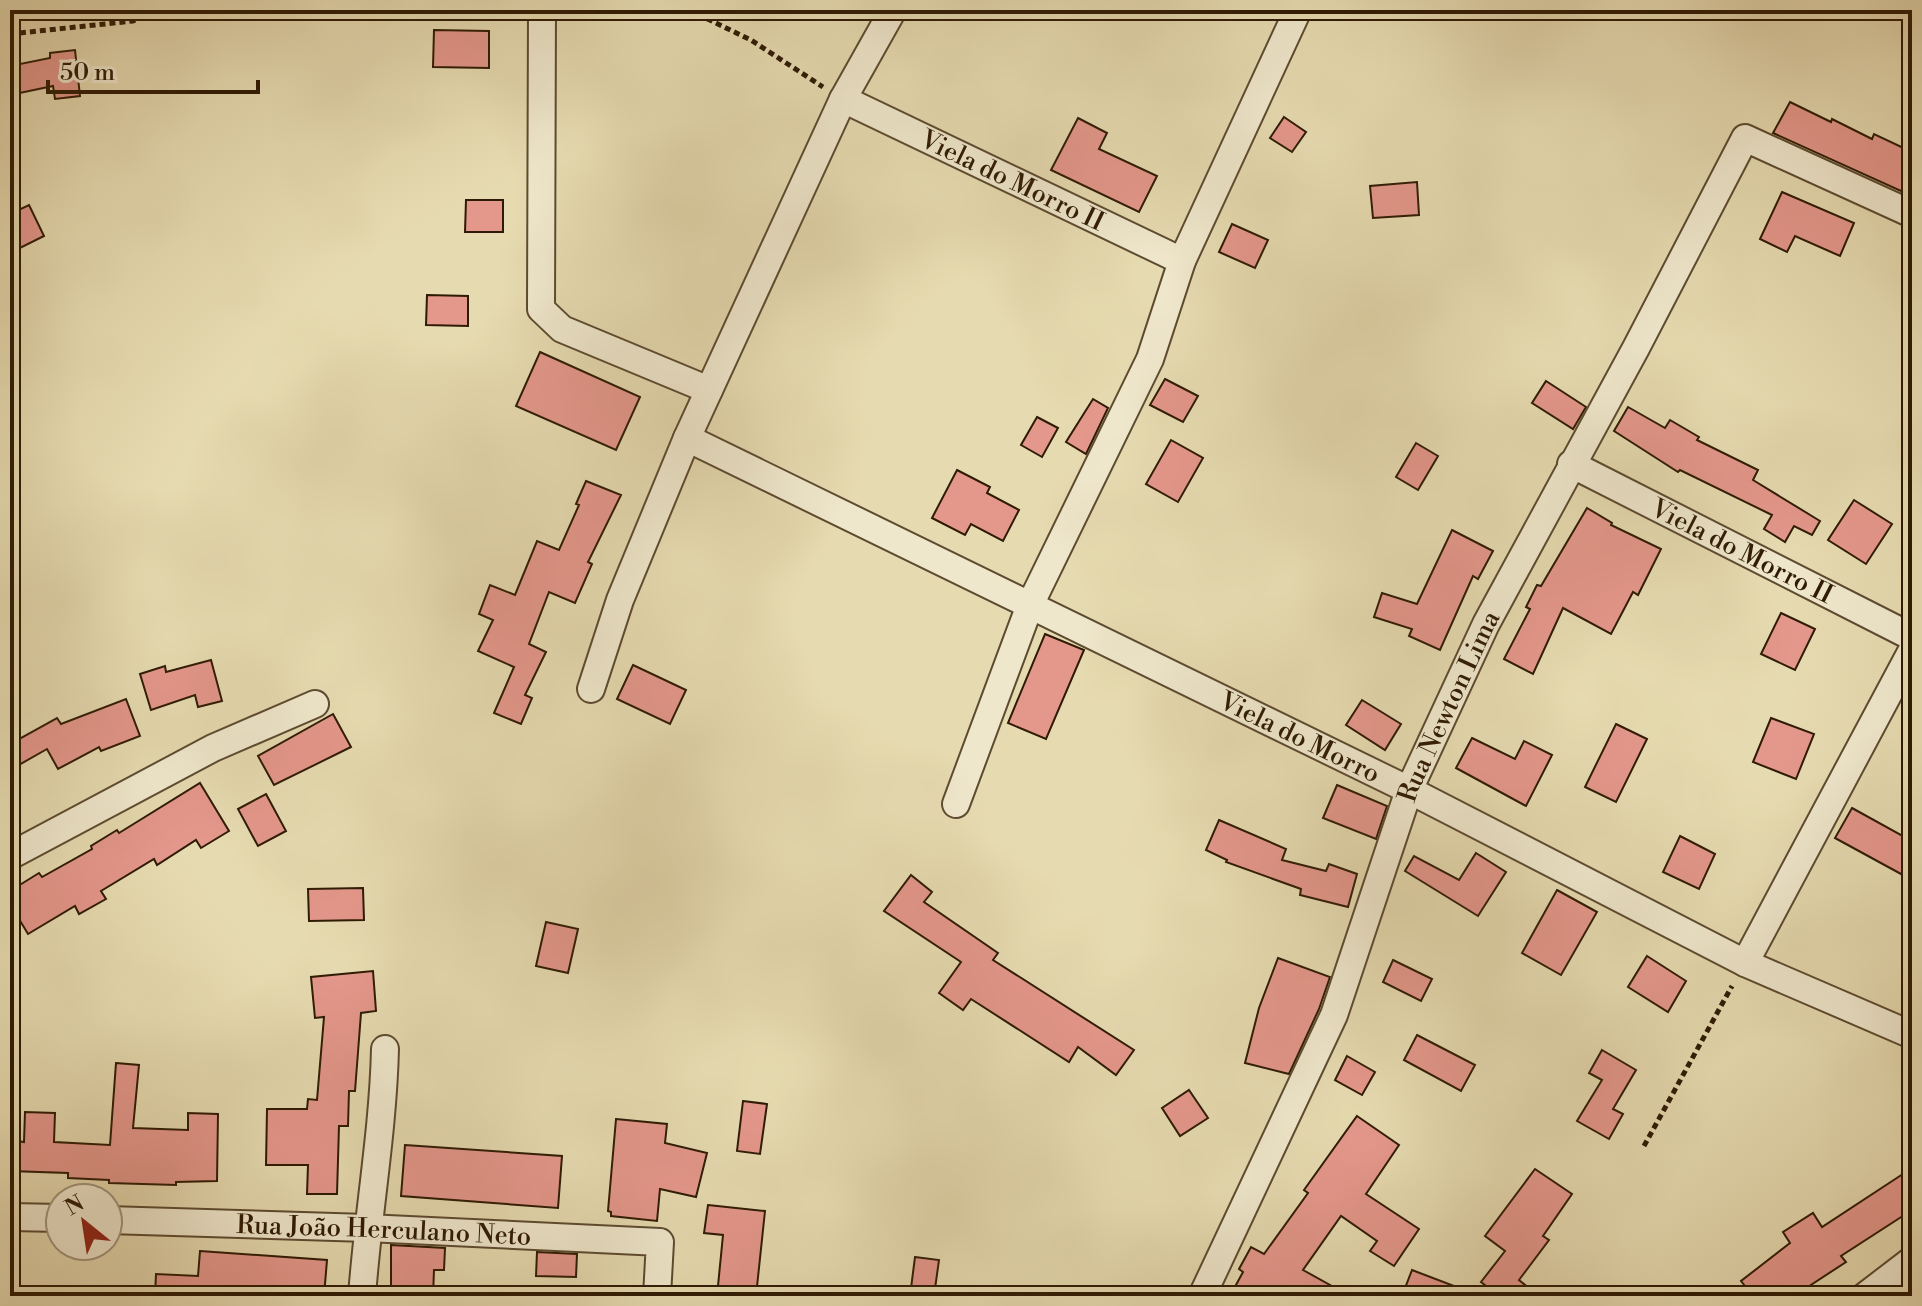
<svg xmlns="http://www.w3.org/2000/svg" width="1922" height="1306" viewBox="0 0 1922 1306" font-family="'Libre Bodoni',serif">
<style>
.building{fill:#e4978b;stroke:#2f1b05;stroke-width:2}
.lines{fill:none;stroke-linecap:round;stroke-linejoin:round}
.minor-casing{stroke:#5d4b30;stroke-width:30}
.path{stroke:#2f1b05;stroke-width:5;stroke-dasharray:6 4;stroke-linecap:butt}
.minor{stroke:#efe7cc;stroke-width:26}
.labels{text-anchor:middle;stroke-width:6;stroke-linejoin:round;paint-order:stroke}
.street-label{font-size:26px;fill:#2f1b05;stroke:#efe7cc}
</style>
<rect width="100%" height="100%" fill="#e6dab0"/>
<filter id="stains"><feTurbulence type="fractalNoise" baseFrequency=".0025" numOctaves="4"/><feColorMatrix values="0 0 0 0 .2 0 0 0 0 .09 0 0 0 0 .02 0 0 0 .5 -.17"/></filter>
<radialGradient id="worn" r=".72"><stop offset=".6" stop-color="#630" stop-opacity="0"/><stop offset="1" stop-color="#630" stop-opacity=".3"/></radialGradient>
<g class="building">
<path d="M434 30 489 31V68L433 67Z"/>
<path d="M75 50 80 96 55 99 53 86 10 95V66L50 58V53Z"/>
<path d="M1790 102 1831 122 1832 119 1872 139 1874 134 1912 152V196L1773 133Z"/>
<path d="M1284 117 1306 132 1292 152 1270 138Z"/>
<path d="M1078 118 1107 133 1099 149 1157 176 1139 212 1051 170Z"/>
<path d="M1417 182 1419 215 1373 218 1370 186Z"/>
<path d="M1782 192 1854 223 1840 256 1795 236 1787 252 1760 239Z"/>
<path d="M466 200H503V232H465Z"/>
<path d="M29 205 44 236 10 253V214Z"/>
<path d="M1232 224 1268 240 1255 268 1219 252Z"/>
<path d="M427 295 468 296V326L426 325Z"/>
<path d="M540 352 640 397 616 450 516 406Z"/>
<path d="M1165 379 1198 396 1183 422 1150 405Z"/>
<path d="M1546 381 1586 407 1573 429 1532 403Z"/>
<path d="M1093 399 1108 408 1086 454 1066 442Z"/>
<path d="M1628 407 1665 428 1670 420 1699 437 1697 440 1758 470 1753 480 1820 521 1812 535 1794 526 1785 542 1764 529 1772 515 1680 470 1678 472 1614 431Z"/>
<path d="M1037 417 1058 428 1042 457 1021 445Z"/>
<path d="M1171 440 1203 458 1178 502 1146 484Z"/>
<path d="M1416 443 1438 456 1418 490 1396 477Z"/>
<path d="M957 470 990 487 987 493 1019 510 1003 541 971 524 965 535 932 518Z"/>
<path d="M586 481 621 495 588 562 592 564 575 603 549 592 529 644 546 652 525 695 532 698 521 724 494 713 514 667 478 651 493 620 479 614 490 585 515 595 537 541 559 550 579 505 576 504Z"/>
<path d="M1854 500 1892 524 1866 564 1828 540Z"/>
<path d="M1587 508 1612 523 1611 525 1661 549 1638 595 1633 592 1611 634 1563 608 1533 674 1504 659 1530 609 1526 607 1537 585 1541 586Z"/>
<path d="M1452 530 1493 551 1478 579 1473 576 1440 650 1409 636 1412 629 1374 617 1382 593 1417 604Z"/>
<path d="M1781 613 1815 629 1795 670 1761 654Z"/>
<path d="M1045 634 1084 650 1046 739 1008 723Z"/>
<path d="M211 660 222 701 198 707 195 695 151 710 140 674 165 666 166 672Z"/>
<path d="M633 665 686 690 670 724 617 699Z"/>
<path d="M126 699 140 736 101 751 99 747 58 769 47 749 10 770V744L57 718 61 724Z"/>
<path d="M1362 700 1401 724 1385 750 1346 725Z"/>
<path d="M333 714 351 747 274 785 258 756Z"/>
<path d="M1771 718 1814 734 1796 779 1753 762Z"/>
<path d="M1616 724 1647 739 1616 802 1585 787Z"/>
<path d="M1472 738 1515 759 1524 741 1552 755 1526 806 1456 768Z"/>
<path d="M200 783 229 831 201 848 196 840 157 865 154 859 101 891 106 899 79 914 75 906 28 934 10 904V891L39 873 42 877 92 849 91 846 117 830 119 833Z"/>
<path d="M1337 785 1387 806 1376 839 1323 818Z"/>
<path d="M266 794 286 831 258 846 238 809Z"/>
<path d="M1852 808 1912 841V880L1835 838Z"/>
<path d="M1219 820 1286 849 1282 860 1326 871 1329 864 1357 874 1348 907 1300 895 1301 889 1226 862 1227 860 1206 850Z"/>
<path d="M1680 836 1715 854 1699 889 1663 872Z"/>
<path d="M1476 853 1506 872 1478 916 1405 871 1414 856 1459 880Z"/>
<path d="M911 875 932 892 924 902 998 953 993 960 1134 1050 1116 1075 1078 1047 1069 1062 971 999 963 1010 939 993 961 962 884 911Z"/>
<path d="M363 888 364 920 309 921 308 889Z"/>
<path d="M1557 890 1597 912 1561 975 1522 953Z"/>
<path d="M546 922 578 929 568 973 536 966Z"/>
<path d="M1647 956 1686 981 1668 1012 1628 987Z"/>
<path d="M1278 958 1330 977 1319 1009 1289 1074 1245 1063 1259 1008Z"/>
<path d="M1393 960 1432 979 1421 1001 1383 982Z"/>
<path d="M373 971 376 1011 361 1013 355 1091H349L348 1126H339L337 1194H307L308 1165H266L267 1109H307L308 1099 317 1100 324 1017 315 1018 311 977Z"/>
<path d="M1417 1035 1475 1065 1461 1091 1404 1060Z"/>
<path d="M1602 1050 1636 1070 1613 1109 1623 1114 1609 1139 1577 1121 1602 1080 1589 1073Z"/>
<path d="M1347 1056 1375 1072 1362 1095 1335 1080Z"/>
<path d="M116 1063 139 1065 133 1128 188 1130V1113L218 1114 217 1181 176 1182V1185L109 1183V1180L68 1178V1173L10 1171V1140L24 1142 25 1112 55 1113 54 1142 110 1145Z"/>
<path d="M1189 1090 1208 1118 1180 1136 1162 1108Z"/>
<path d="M743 1101 767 1104 760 1154 737 1151Z"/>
<path d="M1357 1116 1399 1145 1366 1194 1419 1229 1394 1266 1370 1251 1377 1241 1341 1216 1303 1270 1350 1296H1230L1243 1272 1239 1269 1251 1247 1264 1254 1308 1193 1304 1190Z"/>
<path d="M616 1119 667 1124 665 1143 707 1153 696 1197 660 1189 657 1221 611 1216V1212L608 1211Z"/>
<path d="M405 1145 562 1156 558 1208 401 1196Z"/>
<path d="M1912 1168V1210L1841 1256 1846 1262 1794 1296H1753L1741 1281 1790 1243 1783 1232 1813 1213 1822 1227Z"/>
<path d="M1535 1169 1572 1194 1543 1236 1549 1240 1519 1280 1539 1296H1499L1481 1282 1505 1251 1485 1236Z"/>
<path d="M708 1205 765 1211 756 1296H717L723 1235 704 1233Z"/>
<path d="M391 1245 445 1248 444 1270H434L433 1296H391Z"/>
<path d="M200 1251 327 1260 324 1296H155L156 1274 198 1276Z"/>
<path d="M537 1252 577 1254 576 1277 536 1276Z"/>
<path d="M915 1257 939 1260 934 1296H910Z"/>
<path d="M1412 1270 1475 1294V1296H1402Z"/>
</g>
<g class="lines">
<defs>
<g id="minor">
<path d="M542 10 541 309 562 329 709 390"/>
<path id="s1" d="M843 99 1182 261"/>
<path id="s2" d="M687 438 1409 790 1745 963 1912 1035"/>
<path id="s3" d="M1571 464 1912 637"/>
<path d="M591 689 620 600 687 438 843 99 893 10"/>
<path d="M956 804 1030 605 1150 359 1182 261 1298 10"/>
<path d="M10 856 213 748 315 704"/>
<path d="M1745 963 1912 650"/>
<path d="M10 1217 60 1218"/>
<path id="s4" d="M108 1220 367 1228 660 1242 657 1296"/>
<path d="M362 1296C368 1213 383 1132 385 1049"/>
<path id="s5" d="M1202 1296 1334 1015 1409 790 1486 624 1636 348 1745 138 1912 214"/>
<path d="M1865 1296 1912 1260"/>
</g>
</defs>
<use href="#minor" class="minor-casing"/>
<g class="path">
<path d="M689 10 751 40 823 87"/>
<path d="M10 34 133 21 161 10"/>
<path d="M1644 1146 1732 986"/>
</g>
<use href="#minor" class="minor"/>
</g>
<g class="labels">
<g class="street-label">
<text dy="9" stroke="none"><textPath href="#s1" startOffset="188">Viela do Morro II</textPath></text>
<text dy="9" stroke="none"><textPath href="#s3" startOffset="192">Viela do Morro II</textPath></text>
<text dy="9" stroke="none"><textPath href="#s5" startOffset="640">Rua Newton Lima</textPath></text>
<text dy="9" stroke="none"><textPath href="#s2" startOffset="682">Viela do Morro</textPath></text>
<text dy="9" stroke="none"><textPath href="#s4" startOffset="276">Rua João Herculano Neto</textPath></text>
</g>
</g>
<rect width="1922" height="1306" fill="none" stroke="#e6dab0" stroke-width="40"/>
<rect x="12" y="12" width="1898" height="1282" fill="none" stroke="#2f1b05" stroke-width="4"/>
<rect x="20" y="20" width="1882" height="1266" fill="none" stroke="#2f1b05" stroke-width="2"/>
<g transform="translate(84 1222) rotate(330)"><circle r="38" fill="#efe7cc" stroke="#a2957c" stroke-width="2"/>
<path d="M0-6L14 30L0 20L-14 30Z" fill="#8f2418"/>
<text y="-12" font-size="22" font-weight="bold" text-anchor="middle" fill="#2f1b05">N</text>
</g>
<path d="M48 80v12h210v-12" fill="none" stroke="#2f1b05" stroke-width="4"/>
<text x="60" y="80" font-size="24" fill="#2f1b05" stroke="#efe7cc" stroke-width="6" paint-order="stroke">50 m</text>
<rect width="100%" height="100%" filter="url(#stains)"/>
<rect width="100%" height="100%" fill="url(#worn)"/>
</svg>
